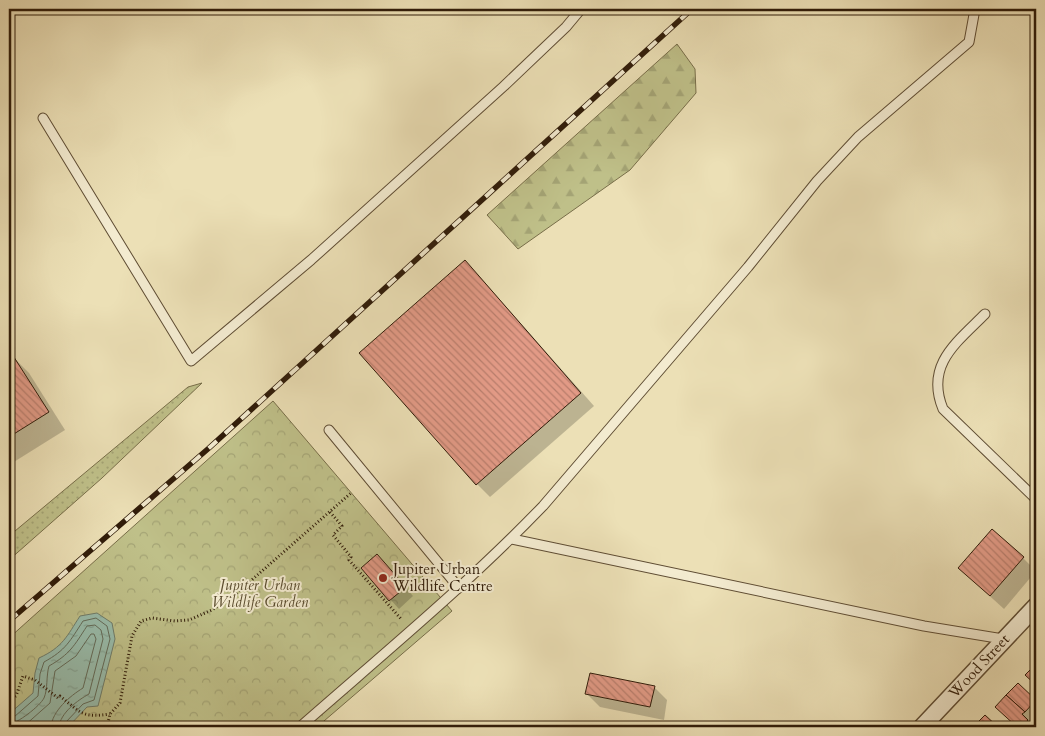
<svg xmlns="http://www.w3.org/2000/svg" width="1045" height="736" viewBox="0 0 1045 736" font-family="Cardo,serif">
<style>
.grass{fill:url(#grass-dots);stroke:#786e49}
.forest{fill:url(#forest-firs);stroke:#786e49}
.park{fill:url(#park-crowns);stroke:#786e49}
.water{fill:url(#water-ripples);stroke:#6f7d6b}
.shadow{fill:#0003}
.lines{fill:none;stroke-linecap:round;stroke-linejoin:round}
.shore{stroke:#646c5a;stroke-width:1}
.building{fill:url(#building-back-hatch);stroke:#301c09}
.service-casing{stroke:#5f4d34;stroke-width:11}
.minor-casing{stroke:#5f4d34;stroke-width:19}
.path{stroke:#301c09;stroke-width:3;stroke-dasharray:1 2.5;stroke-linecap:butt}
.service{stroke:#f3ebd0;stroke-width:9}
.minor{stroke:#f3ebd0;stroke-width:16}
.rail-casing{stroke:#301c09;stroke-width:5.5}
.rail{stroke:#f3ebd0;stroke-width:4;stroke-dasharray:11;stroke-linecap:butt}
.poi-dot{fill:#8f2418;stroke:#f3ebd0;stroke-width:2}
.labels{text-anchor:middle;stroke-width:4;stroke-linejoin:round;paint-order:stroke}
.poi-label{font-size:15px;fill:#301c09;stroke:#f3ebd0;text-anchor:start}
.park-label{font-size:15px;font-style:italic;fill:#5b4d2f;stroke:#f3ebd0}
.street-label{font-size:15px;fill:#301c09;stroke:#f3ebd0}
</style>
<defs>
<pattern id="grass-dots" width="8" height="8" patternUnits="userSpaceOnUse" patternTransform="scale(1.25)"><rect width="8" height="8" fill="#bfc089"/><path d="M2 2h.1M6 6h.1" fill="none" stroke="#a4a475" stroke-width="1.8" stroke-linecap="round"/></pattern>
<pattern id="forest-firs" width="22" height="20" patternUnits="userSpaceOnUse" patternTransform="scale(1.25)"><rect width="22" height="20" fill="#bfc089"/><path d="M5 1l3.5 6h-7zM16 11l3.5 6h-7z" fill="#a4a475"/></pattern>
<pattern id="park-crowns" width="20" height="18" patternUnits="userSpaceOnUse" patternTransform="scale(1.25)"><rect width="20" height="18" fill="#bfc089"/><path d="M2 6a3 3 0 1 1 6 0M12 15a3 3 0 1 1 6 0" fill="none" stroke="#a4a475"/></pattern>
<pattern id="water-ripples" width="26" height="14" patternUnits="userSpaceOnUse" patternTransform="scale(1.25)"><rect width="26" height="14" fill="#99bdac"/><path d="M2 4q2-2 4 0t4 0M15 11q2-2 4 0t4 0" fill="none" stroke="#84a293"/></pattern>
<pattern id="building-back-hatch" width="6" height="6" patternUnits="userSpaceOnUse" patternTransform="scale(1.25)"><rect width="6" height="6" fill="#e29a86"/><path d="M-1 5l2 2M0 0l6 6M5-1l2 2" fill="none" stroke="#b87d6c"/></pattern>
</defs>
<rect width="100%" height="100%" fill="#ece0b6"/>
<filter id="stains"><feTurbulence type="fractalNoise" baseFrequency=".004" numOctaves="4"/><feColorMatrix values="0 0 0 0 .2 0 0 0 0 .09 0 0 0 0 .02 0 0 0 .5 -.17"/></filter>
<radialGradient id="worn" r=".72"><stop offset=".6" stop-color="#630" stop-opacity="0"/><stop offset="1" stop-color="#630" stop-opacity=".3"/></radialGradient>
<path class="grass" d="M202 383 102 478 9 560V536L188 387Z"/>
<path class="forest" d="M677 44 695 69 696 93 630 170 518 249 487 215Z"/>
<path class="park" d="M273 401 452 611 317 727H9V638Z"/>
<path class="water" d="M97 613 112 623 115 639 98 706 87 707 68 727H9V714L33 693 35 673 39 658C63 647 67 636 80 616Z"/>
<g class="shadow">
<path d="M9 259 13 265 9 267Z"/>
<path d="M478 275 594 406 490 497 477 484Z"/>
<path d="M12 356 29 373 65 430 9 465V358Z"/>
<path d="M1023 558 1036 571 1004 609 959 568Z"/>
<path d="M386 565 413 596 399 609 363 569Z"/>
<path d="M1018 685 1036 702V718L1030 724 1034 727H1018L997 707Z"/>
<path d="M654 687 667 700 664 720 600 707 587 694Z"/>
</g>
<g class="lines">
<g class="shore">
<path d="M9 718 14 717 38 696 40 674 44 662C66 650 70 641 83 621L96 618 107 626 110 639 94 700 83 704 66 722 65 727"/>
<path d="M9 724C17 724 40 706 44 698 48 689 46 676 49 666 70 654 74 646 87 626L95 625 101 630 103 639 89 694C78 700 60 713 59 727"/>
<path d="M23 727 50 703 55 671 76 656 91 634H94L96 639 83 688C70 696 52 711 51 727"/>
</g>
</g>
<g class="building">
<path d="M465 260 581 393 476 485 359 353Z"/>
<path d="M12 354 49 412 9 437V356Z"/>
<path d="M992 529 1024 557 990 596 958 568Z"/>
<path d="M377 554 406 587 389 601 361 568Z"/>
<path d="M1036 664V685L1025 675Z"/>
<path d="M590 673 655 686 650 707 585 694Z"/>
<path d="M1018 683 1036 700 1025 712 1006 695Z"/>
<path d="M1006 695 1025 712 1022 714 1028 720 1021 727H1017L995 707Z"/>
<path d="M985 715 998 727H973Z"/>
</g>
<g class="lines">
<defs>
<g id="service">
<path d="M43 118 191 361 311 260 504 86 566 27 581 9"/>
<path d="M985 314C956 343 925 365 943 409L1036 499"/>
<path d="M329 430 459 588"/>
<path d="M512 539 924 626 1003 639"/>
<path d="M300 727C382 655 467 585 543 506L748 267 817 181 858 137 969 42 975 9"/>
</g>
<path id="minor" d="M922 727 1036 606"/>
</defs>
<use href="#service" class="service-casing"/>
<use href="#minor" class="minor-casing"/>
<g class="path">
<path d="M330 512 342 526 333 535 351 557 349 560 402 620"/>
<path d="M9 700 16 696 23 676 35 680 58 698 60 696C81 713 82 718 110 714"/>
<path d="M107 727 110 714 120 703 132 636 141 621 152 618 175 621 189 620 212 610 238 592 351 493"/>
</g>
<use href="#service" class="service"/>
<use href="#minor" class="minor"/>
<defs>
<path id="rail" d="M9 621 209 448 692 9"/>
</defs>
<use href="#rail" class="rail-casing"/>
<use href="#rail" class="rail"/>
</g>
<circle class="poi-dot" cx="383" cy="578" r="5"/>
<g class="labels">
<g class="poi-label">
<text x="393" y="574">Jupiter Urban<tspan x="393" dy="17">Wildlife Centre</tspan></text>
</g>
<g class="park-label">
<text x="260" y="590">Jupiter Urban<tspan x="260" dy="17">Wildlife Garden</tspan></text>
</g>
<g class="street-label">
<text transform="translate(979 666) rotate(-47)" y="5">Wood Street</text>
</g>
</g>
<rect width="1045" height="736" fill="none" stroke="#ece0b6" stroke-width="30"/>
<rect x="10" y="10" width="1025" height="716" fill="none" stroke="#301c09" stroke-width="2.5"/>
<rect x="15" y="15" width="1015" height="706" fill="none" stroke="#301c09"/>
<rect width="100%" height="100%" filter="url(#stains)"/>
<rect width="100%" height="100%" fill="url(#worn)"/>
</svg>
